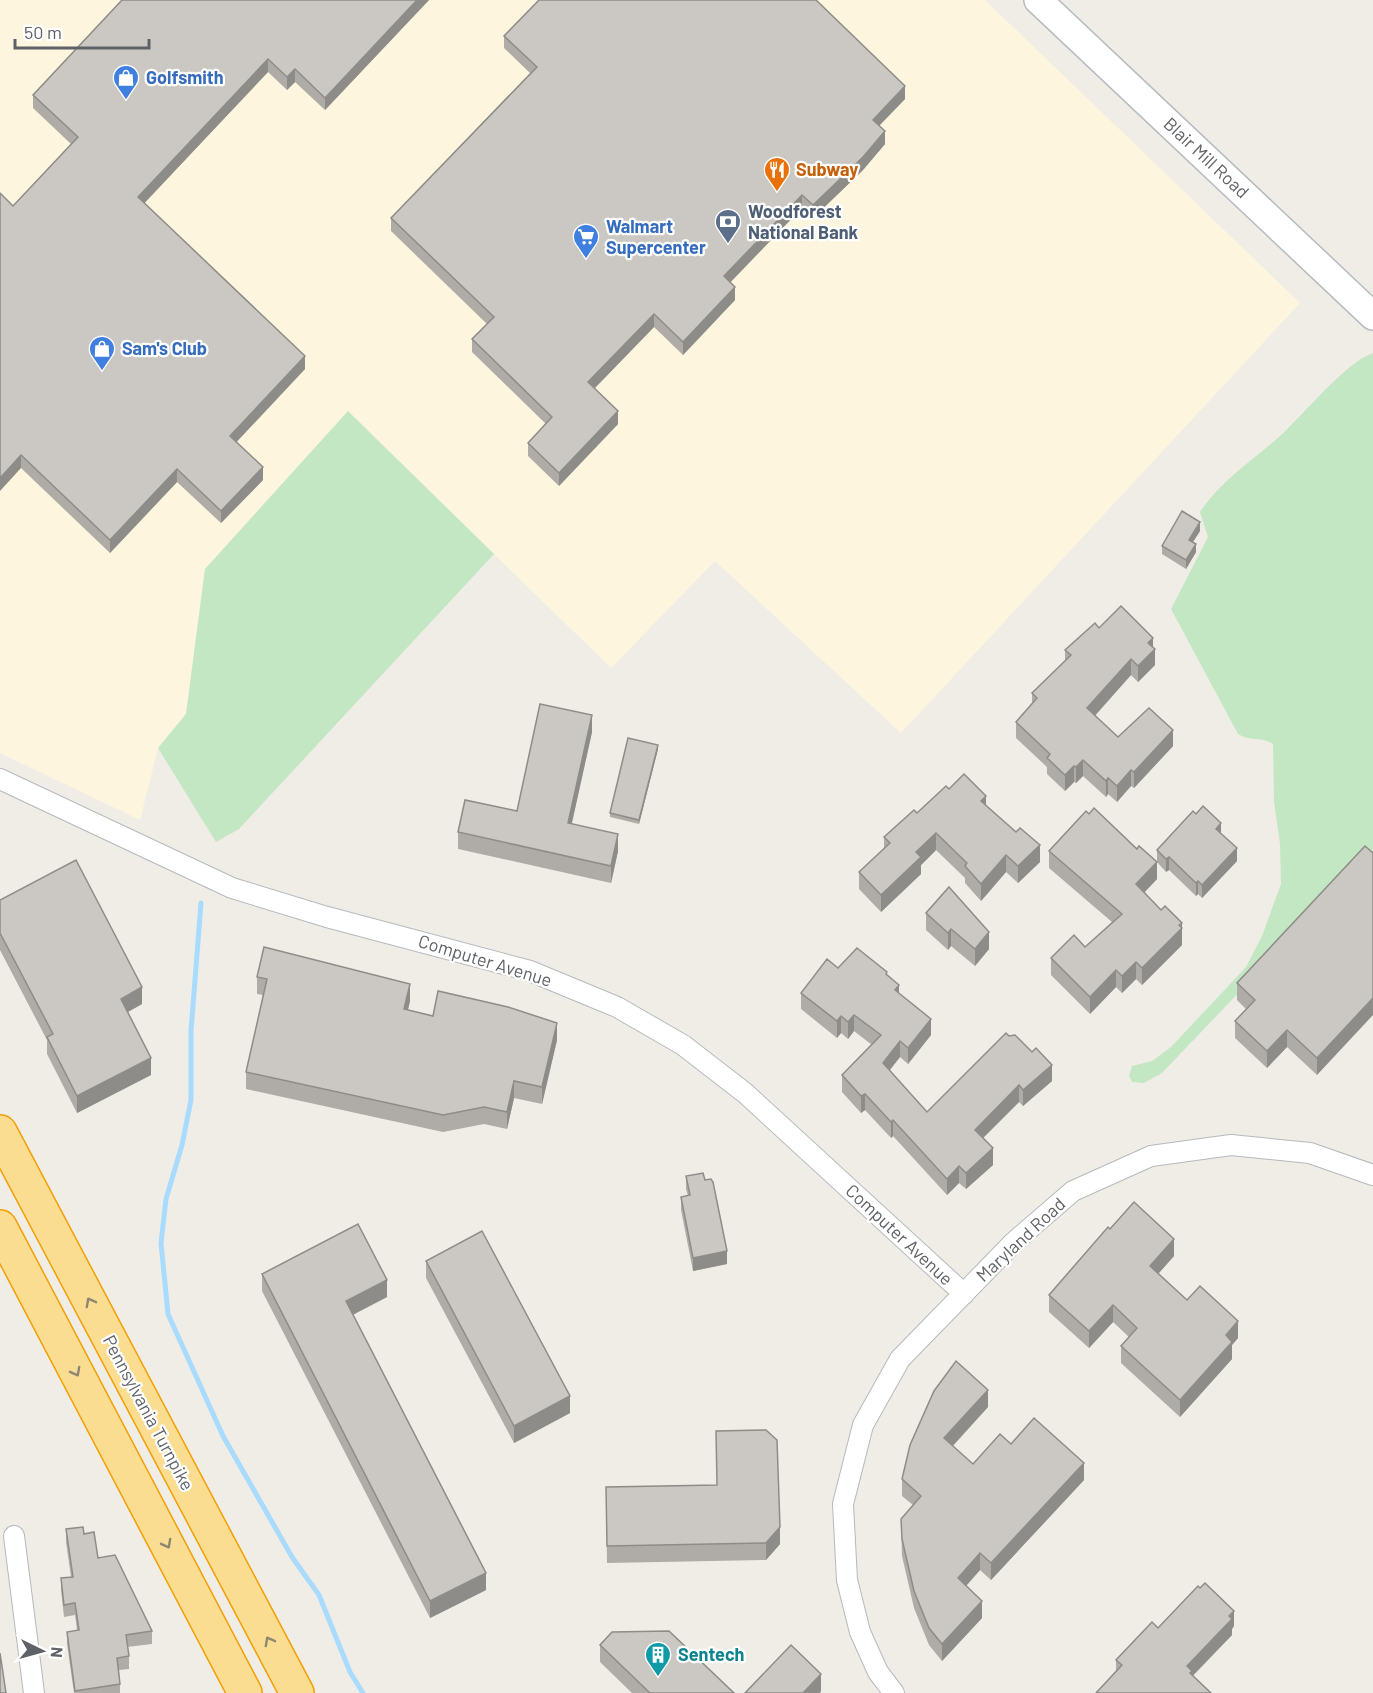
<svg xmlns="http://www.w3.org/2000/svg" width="1373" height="1693" viewBox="0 0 1373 1693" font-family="Barlow,sans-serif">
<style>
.commercial{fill:#fdf5dd}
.green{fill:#c4e7c3}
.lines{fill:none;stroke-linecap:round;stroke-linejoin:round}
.stream{stroke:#a8dbfe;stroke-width:5}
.street-casing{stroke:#b6b9bc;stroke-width:22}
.secondary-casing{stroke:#b7bbbf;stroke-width:30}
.highway-casing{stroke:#f29f03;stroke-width:36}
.street{stroke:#fff;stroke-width:20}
.secondary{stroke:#fff;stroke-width:27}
.highway{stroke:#fbdd91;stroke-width:33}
.wall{fill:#afaca8}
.shaded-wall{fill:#8e8c88}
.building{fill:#cbc8c3;stroke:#8e8c88;stroke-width:1.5}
.oneway{stroke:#8d8773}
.labels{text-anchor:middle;stroke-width:4.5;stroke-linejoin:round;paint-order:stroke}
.shop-label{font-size:18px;font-weight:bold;fill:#366cbe;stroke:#fff;text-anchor:start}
.street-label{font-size:18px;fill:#5e6266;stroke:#fff}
.food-label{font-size:18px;font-weight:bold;fill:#c56008;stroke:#fff;text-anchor:start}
.service-label{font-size:18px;font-weight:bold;fill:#4e5e75;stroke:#fff;text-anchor:start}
.culture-label{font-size:18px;font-weight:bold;fill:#0d838f;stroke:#fff;text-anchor:start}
</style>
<rect width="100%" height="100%" fill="#f0ede6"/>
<path class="commercial" d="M0 0H985L1300 303 901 733 715 561 611 668 348 412 205 569 186 714 158 748 140 820 0 753Z"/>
<g class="green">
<path d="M1373 353V852L1162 1073 1144 1083 1132 1082 1129 1076 1132 1066 1152 1061 1171 1047 1246 967 1262 936 1281 884 1280 844 1274 802 1273 744C1261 736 1250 742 1238 734L1171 609 1208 537 1200 512C1220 481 1253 460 1280 436 1303 415 1346 362 1373 353Z"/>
<path d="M348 411 494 554 239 829 216 842 158 748 186 714 205 569Z"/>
</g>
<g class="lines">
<path class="stream" d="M201 903 191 1031V1100L182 1145 166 1199 161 1243 168 1314 223 1436 292 1557 319 1595 350 1672 363 1693"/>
<defs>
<g id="street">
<path d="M0 779 232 888 327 917 530 971 617 1007 683 1045 745 1093 964 1294"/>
<path d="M14 1536 34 1693"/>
<path d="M894 1693 878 1672 860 1632 847 1580 843 1504 863 1425 900 1359 1014 1242 1073 1191 1151 1156 1231 1145 1310 1153 1373 1175"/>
</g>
<path id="secondary" d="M1038 0 1373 316"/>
<g id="highway">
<path d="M0 1132 297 1693"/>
<path d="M0 1227 245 1693"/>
</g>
</defs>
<use href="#street" class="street-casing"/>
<use href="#secondary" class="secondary-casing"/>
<use href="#highway" class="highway-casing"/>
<use href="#street" class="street"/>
<use href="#secondary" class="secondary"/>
<use href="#highway" class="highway"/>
</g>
<g class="wall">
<path d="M429 0 325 110 295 82 287 90 268 72 144 203 305 369 236 442 263 480 221 523 177 482 110 553 21 468 13 206 71 144 33 108V95Z"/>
<path d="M504 36 905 99 879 126 885 144 863 170 813 218 802 208 730 282 735 300 683 355 654 327 595 388 618 424 559 486 528 456V443L546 424 472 352V339L487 324 391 231V218L530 73 504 48Z"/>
<path d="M1200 531 1193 542 1196 552 1186 569 1162 554V546Z"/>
<path d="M1099 628 1153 648 1155 665 1138 682 1131 675 1095 716 1118 737 1173 746 1134 788 1131 786 1117 802 1108 794 1106 797 1083 776 1076 783 1074 782 1065 791 1047 774V767L1016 738V722L1032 704V693L1065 661V650Z"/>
<path d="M592 732 572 823 618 851 611 883 458 849V832L517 811Z"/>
<path d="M658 749 639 824 610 817V813Z"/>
<path d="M986 806 1040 862 1018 883 1006 872 981 901 965 883V878L936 850 921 865V874L881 912 859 889V872L884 848V837L917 813Z"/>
<path d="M1221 833 1237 861 1202 898 1198 894 1196 896 1169 870 1166 872 1157 862V850Z"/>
<path d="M1365 846 1317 1075 1287 1047 1267 1068 1235 1038V1021L1246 1009 1237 1000V983Z"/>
<path d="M1049 851 1157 879 1144 893 1161 910 1182 928V945L1142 985 1136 979 1122 993 1116 987 1090 1014 1051 975V958L1085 947 1112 922 1049 868Z"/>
<path d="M0 900 142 1004 127 1012 151 1075 77 1113 47 1054V1040L0 950Z"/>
<path d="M926 913 989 949 975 966 951 946 948 950 926 930Z"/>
<path d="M838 968 887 976 899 993 931 1035 908 1064 900 1057 889 1070 927 1112 1006 1033 1052 1081 1023 1106 1019 1102 983 1138 993 1165 966 1189 959 1183 947 1195 893 1136 891 1138 865 1110 861 1113 842 1092V1075L872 1045 854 1031 848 1039 841 1033 837 1038 801 1009V993Z"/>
<path d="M257 977 410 1001 408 1010 433 1016 557 1040 542 1104 514 1098 507 1129 484 1124 443 1132 246 1089V1072L263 995 257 994Z"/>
<path d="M686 1176 727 1264 693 1271 681 1210V1197L688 1196 686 1189Z"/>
<path d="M1110 1229 1174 1256 1158 1274 1187 1300 1238 1338 1232 1345V1359L1180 1417 1121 1363V1346L1129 1337 1113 1322 1089 1348 1049 1312V1295Z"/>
<path d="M426 1261 570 1413 514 1443 426 1278Z"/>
<path d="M262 1274 387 1297 353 1315 486 1590 430 1618 262 1291Z"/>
<path d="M988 1407 953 1446 973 1464 1011 1444 1084 1480 991 1580 980 1570 966 1586 982 1618 942 1661 929 1645 914 1608 902 1556 901 1519 913 1505 902 1496V1479Z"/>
<path d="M717 1485 780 1544 766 1560 607 1563 606 1487Z"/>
<path d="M66 1529 84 1534 98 1558 152 1631V1644L127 1647 129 1656V1669L119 1670 120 1684V1693H74L67 1644V1632L77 1630 75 1615 64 1617 61 1590V1578L71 1577 66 1542Z"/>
<path d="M1234 1626 1232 1629V1635L1193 1676 1116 1672V1660L1158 1628Z"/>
<path d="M600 1645 734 1693H632L600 1662Z"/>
</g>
<g class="shaded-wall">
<path d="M417 0H429L325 110V98Z"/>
<path d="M268 59V72L138 210V197Z"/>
<path d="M295 69V82L287 90V77Z"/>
<path d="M905 86V99L873 132V120Z"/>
<path d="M885 131V144L863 170 813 218V205Z"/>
<path d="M802 195V208L724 289V276Z"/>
<path d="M735 287V300L683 355V342Z"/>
<path d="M654 314V327L588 395V382Z"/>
<path d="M305 356V369L230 449V436Z"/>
<path d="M618 411V424L559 486V473Z"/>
<path d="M21 455V468L0 491V478Z"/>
<path d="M263 467V480L221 523V511Z"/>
<path d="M177 469V482L110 553V540Z"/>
<path d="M1200 522V531L1189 548V540Z"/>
<path d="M1196 544V552L1186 569V560Z"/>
<path d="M1153 638V651L1155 649V665L1138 682V666L1148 643Z"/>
<path d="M1131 659V675L1087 724V708Z"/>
<path d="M592 715V732L568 840V823Z"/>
<path d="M1173 730V746L1134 788V772Z"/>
<path d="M658 745V749L639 824V820Z"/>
<path d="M1083 760V776L1076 783V767Z"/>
<path d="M1074 766V782L1065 791V775Z"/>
<path d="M1131 770V786L1117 802V786Z"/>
<path d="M1108 778V794L1106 797V781Z"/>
<path d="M986 796V813L981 801Z"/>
<path d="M1221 823V836L1216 829Z"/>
<path d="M936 833V850L921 865V874L881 912V895L916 852Z"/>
<path d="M618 834V851L611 883V866Z"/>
<path d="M1040 845V862L1018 883V866Z"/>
<path d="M1237 848V861L1202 898V885Z"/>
<path d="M1006 855V872L981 901V884Z"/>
<path d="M1169 857V870L1166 872V859Z"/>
<path d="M1157 862V879L1136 901V884Z"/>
<path d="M1198 881V894L1196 896V883Z"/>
<path d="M1182 923V945L1142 985V968Z"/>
<path d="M951 929V946L948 950V933Z"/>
<path d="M989 932V949L975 966V949Z"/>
<path d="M1136 962V979L1122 993V976Z"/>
<path d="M1116 970V987L1090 1014V997Z"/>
<path d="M410 984V1001L404 1026V1009Z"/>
<path d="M899 985V1001L895 990Z"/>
<path d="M142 987V1004L121 1016V999Z"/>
<path d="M1373 998V1015L1317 1075V1058Z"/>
<path d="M854 1015V1031L848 1039V1022Z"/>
<path d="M841 1016V1033L837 1038V1021Z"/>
<path d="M931 1019V1035L908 1064V1048Z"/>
<path d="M557 1023V1040L542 1104V1087Z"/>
<path d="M1287 1030V1047L1267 1068V1051Z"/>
<path d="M900 1041V1057L883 1079V1063Z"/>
<path d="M151 1058V1075L77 1113V1096Z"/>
<path d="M1052 1065V1081L1023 1106V1090Z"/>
<path d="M514 1081V1098L507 1129V1112Z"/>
<path d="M1019 1085V1102L975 1146V1130Z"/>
<path d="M865 1094V1110L861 1113V1096Z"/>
<path d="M893 1120V1136L891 1138V1122Z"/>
<path d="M993 1148V1165L966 1189V1173Z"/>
<path d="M959 1166V1183L947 1195V1179Z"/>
<path d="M1174 1239V1256L1150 1283V1266Z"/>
<path d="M727 1251V1264L693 1271V1258Z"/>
<path d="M387 1280V1297L346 1318V1301Z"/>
<path d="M1113 1305V1322L1089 1348V1331Z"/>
<path d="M1238 1321V1338L1232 1345V1359L1180 1417V1400L1226 1335Z"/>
<path d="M988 1390V1407L944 1455V1438Z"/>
<path d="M570 1396V1413L514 1443V1426Z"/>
<path d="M1084 1463V1480L991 1580V1563Z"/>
<path d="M780 1527V1544L766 1560V1543Z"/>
<path d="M980 1553V1570L958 1595V1578Z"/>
<path d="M486 1573V1590L430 1618V1601Z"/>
<path d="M982 1601V1618L942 1661V1644Z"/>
<path d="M1234 1611V1626L1232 1629V1635L1192 1676V1687L1187 1666Z"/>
<path d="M821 1674V1691L820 1693H803Z"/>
</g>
<g class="building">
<path d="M122 0H417L325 98 295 69 287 77 268 59 138 197 305 356 230 436 263 467 221 511 177 469 110 540 21 455 0 478V193L13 206 78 137 33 95Z"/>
<path d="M539 0H816L905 86 873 120 885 131 863 157 813 205 802 195 724 276 735 287 683 342 654 314 588 382 618 411 559 473 528 443 552 417 472 339 494 317 391 218 537 67 504 36Z"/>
<path d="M1182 511 1200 522 1189 540 1196 544 1186 560 1162 546Z"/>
<path d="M1121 606 1153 638 1148 643 1155 649 1138 666 1131 659 1087 708 1118 737 1149 708 1173 730 1134 772 1131 770 1117 786 1108 778 1106 781 1083 760 1076 767 1074 766 1065 775 1047 758 1050 754 1016 722 1037 698 1032 693 1071 655 1065 650 1095 623 1099 628Z"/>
<path d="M540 704 592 715 568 823 618 834 611 866 458 832 465 800 517 811Z"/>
<path d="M628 738 658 745 639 820 610 813Z"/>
<path d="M964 774 986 796 981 801 1016 832 1020 828 1040 845 1018 866 1006 855 981 884 965 866 967 863 936 833 916 852 921 857 881 895 859 872 890 843 884 837 914 810 917 813 946 786 949 789Z"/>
<path d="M1203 806 1221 823 1216 829 1237 848 1202 885 1198 881 1196 883 1169 857 1166 859 1157 850 1193 811 1196 814Z"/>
<path d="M1094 808 1137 849 1139 846 1157 862 1136 884 1161 910 1165 906 1182 923 1179 925 1182 928 1142 968 1136 962 1122 976 1116 970 1090 997 1051 958 1074 935 1085 947 1122 914 1049 851 1086 811 1089 814Z"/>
<path d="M1365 846 1373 853V998L1317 1058 1287 1030 1267 1051 1235 1021 1255 1000 1237 983Z"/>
<path d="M76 860 142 987 121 999 151 1058 77 1096 47 1037 53 1034 0 933V900Z"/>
<path d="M949 887 989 932 975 949 951 929 948 933 926 913Z"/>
<path d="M264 947 410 984 404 1009 433 1016 438 991 508 1007 557 1023 542 1087 514 1081 507 1112 484 1107 443 1115 246 1072 267 979 257 977Z"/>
<path d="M857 948 887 972 886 974 899 985 895 990 931 1019 908 1048 900 1041 883 1063 927 1112 1006 1033 1009 1036 1015 1035 1032 1052 1036 1048 1052 1065 1023 1090 1019 1085 975 1130 993 1148 966 1173 959 1166 947 1179 893 1120 891 1122 865 1094 861 1096 842 1075 881 1035 854 1015 848 1022 841 1016 837 1021 801 993 827 959 838 968Z"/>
<path d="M703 1173 705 1180 711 1179 713 1182 727 1251 693 1258 681 1197 690 1195 686 1176Z"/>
<path d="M1134 1202 1174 1239 1150 1266 1187 1300 1200 1286 1238 1321 1226 1335 1232 1342 1180 1400 1121 1346 1137 1328 1113 1305 1089 1331 1049 1295 1108 1227 1110 1229Z"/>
<path d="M358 1224 387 1280 346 1301 486 1573 430 1601 262 1274Z"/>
<path d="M482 1231 570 1396 514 1426 426 1261Z"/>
<path d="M956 1361 988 1390 944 1438 973 1464 1000 1434 1011 1444 1034 1418 1084 1463 991 1563 980 1553 958 1578 982 1601 942 1644 929 1628 914 1591 902 1539 901 1519 921 1496 902 1479 910 1445 934 1391Z"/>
<path d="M766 1430 777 1440 780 1527 766 1543 607 1546 606 1487 717 1485 716 1431Z"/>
<path d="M83 1527 84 1534 94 1532 98 1558 115 1555 152 1631 126 1635 129 1656 117 1658 120 1684 75 1691 67 1632 79 1630 75 1603 64 1605 61 1578 73 1577 66 1529Z"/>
<path d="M1205 1583 1234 1611 1229 1616 1232 1619 1187 1666 1192 1671 1190 1673 1211 1693H1096L1122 1665 1116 1660 1152 1622 1158 1628 1198 1586 1200 1588Z"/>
<path d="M669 1631 734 1693H650L600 1645 612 1632Z"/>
<path d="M791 1645 821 1674 803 1693H745Z"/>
<path d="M0 1653 6 1693H0Z"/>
</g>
<defs><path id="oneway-chevron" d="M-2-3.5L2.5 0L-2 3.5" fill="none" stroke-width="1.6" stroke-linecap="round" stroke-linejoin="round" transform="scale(1.5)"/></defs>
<g class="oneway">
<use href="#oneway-chevron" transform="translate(90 1302) rotate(-118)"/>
<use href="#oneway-chevron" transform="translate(76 1372) rotate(62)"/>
<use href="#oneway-chevron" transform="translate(167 1544) rotate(62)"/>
<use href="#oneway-chevron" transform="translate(269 1641) rotate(-118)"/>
</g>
<defs>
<symbol id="shop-pin" viewBox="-11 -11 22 30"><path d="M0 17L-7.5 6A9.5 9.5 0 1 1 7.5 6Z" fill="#3f7fe0" stroke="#fff"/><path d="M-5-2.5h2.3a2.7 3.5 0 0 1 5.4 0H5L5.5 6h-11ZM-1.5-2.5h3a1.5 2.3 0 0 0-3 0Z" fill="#fff"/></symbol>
<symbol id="restaurant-pin" viewBox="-11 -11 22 30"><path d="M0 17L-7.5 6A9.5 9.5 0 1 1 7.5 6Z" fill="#e8710a" stroke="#fff"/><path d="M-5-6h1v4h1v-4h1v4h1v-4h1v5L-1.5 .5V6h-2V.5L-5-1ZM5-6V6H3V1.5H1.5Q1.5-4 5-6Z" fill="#fff"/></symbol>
<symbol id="bank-pin" viewBox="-11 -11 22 30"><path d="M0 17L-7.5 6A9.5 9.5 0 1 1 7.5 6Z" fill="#5c6f8a" stroke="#fff"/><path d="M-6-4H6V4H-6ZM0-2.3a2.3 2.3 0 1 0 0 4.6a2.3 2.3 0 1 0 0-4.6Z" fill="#fff"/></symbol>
<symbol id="supermarket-pin" viewBox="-11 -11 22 30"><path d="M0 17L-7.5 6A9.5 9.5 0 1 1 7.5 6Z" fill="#3f7fe0" stroke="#fff"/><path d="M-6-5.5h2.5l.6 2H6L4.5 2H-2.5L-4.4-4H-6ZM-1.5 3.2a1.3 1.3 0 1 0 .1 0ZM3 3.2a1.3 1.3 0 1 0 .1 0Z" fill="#fff"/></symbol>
<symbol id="building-pin" viewBox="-11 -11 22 30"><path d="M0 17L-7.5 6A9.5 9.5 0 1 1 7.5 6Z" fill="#0f9aa8" stroke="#fff"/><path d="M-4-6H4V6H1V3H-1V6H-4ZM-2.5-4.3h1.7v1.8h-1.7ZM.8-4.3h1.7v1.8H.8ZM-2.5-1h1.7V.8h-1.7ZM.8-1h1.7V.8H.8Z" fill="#fff"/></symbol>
</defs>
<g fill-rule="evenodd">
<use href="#shop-pin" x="111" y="63" width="30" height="40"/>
<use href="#restaurant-pin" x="762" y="155" width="30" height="40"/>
<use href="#bank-pin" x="713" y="207" width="30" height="40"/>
<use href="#supermarket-pin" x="571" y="222" width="30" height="40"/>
<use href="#shop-pin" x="87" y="334" width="30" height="40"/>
<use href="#building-pin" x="643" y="1640" width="30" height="40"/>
</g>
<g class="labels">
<g class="shop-label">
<text x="146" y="84">Golfsmith</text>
<text x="606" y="233">Walmart<tspan x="606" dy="21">Supercenter</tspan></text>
<text x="122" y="355">Sam's Club</text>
</g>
<g class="street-label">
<text transform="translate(1206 158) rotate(43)" y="6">Blair Mill Road</text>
<text transform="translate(485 961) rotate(17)" y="6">Computer Avenue</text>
<text transform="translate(899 1235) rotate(43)" y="6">Computer Avenue</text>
<text transform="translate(1021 1240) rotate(-43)" y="6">Maryland Road</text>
<text transform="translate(148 1413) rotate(62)" y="6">Pennsylvania Turnpike</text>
</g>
<g class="food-label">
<text x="796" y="176">Subway</text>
</g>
<g class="service-label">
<text x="748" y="218">Woodforest<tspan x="748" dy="21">National Bank</tspan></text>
</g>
<g class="culture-label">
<text x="678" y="1661">Sentech</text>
</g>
</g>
<g transform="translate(42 1651) rotate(95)" stroke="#ffffff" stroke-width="4.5" paint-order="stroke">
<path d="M0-4.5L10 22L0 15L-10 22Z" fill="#5e6266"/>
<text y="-9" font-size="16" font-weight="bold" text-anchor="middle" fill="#5e6266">N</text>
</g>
<path d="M15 39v9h134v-9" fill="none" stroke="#5e6266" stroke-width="3"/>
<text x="24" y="39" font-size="18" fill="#5e6266" stroke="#ffffff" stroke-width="4.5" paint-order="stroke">50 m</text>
</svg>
